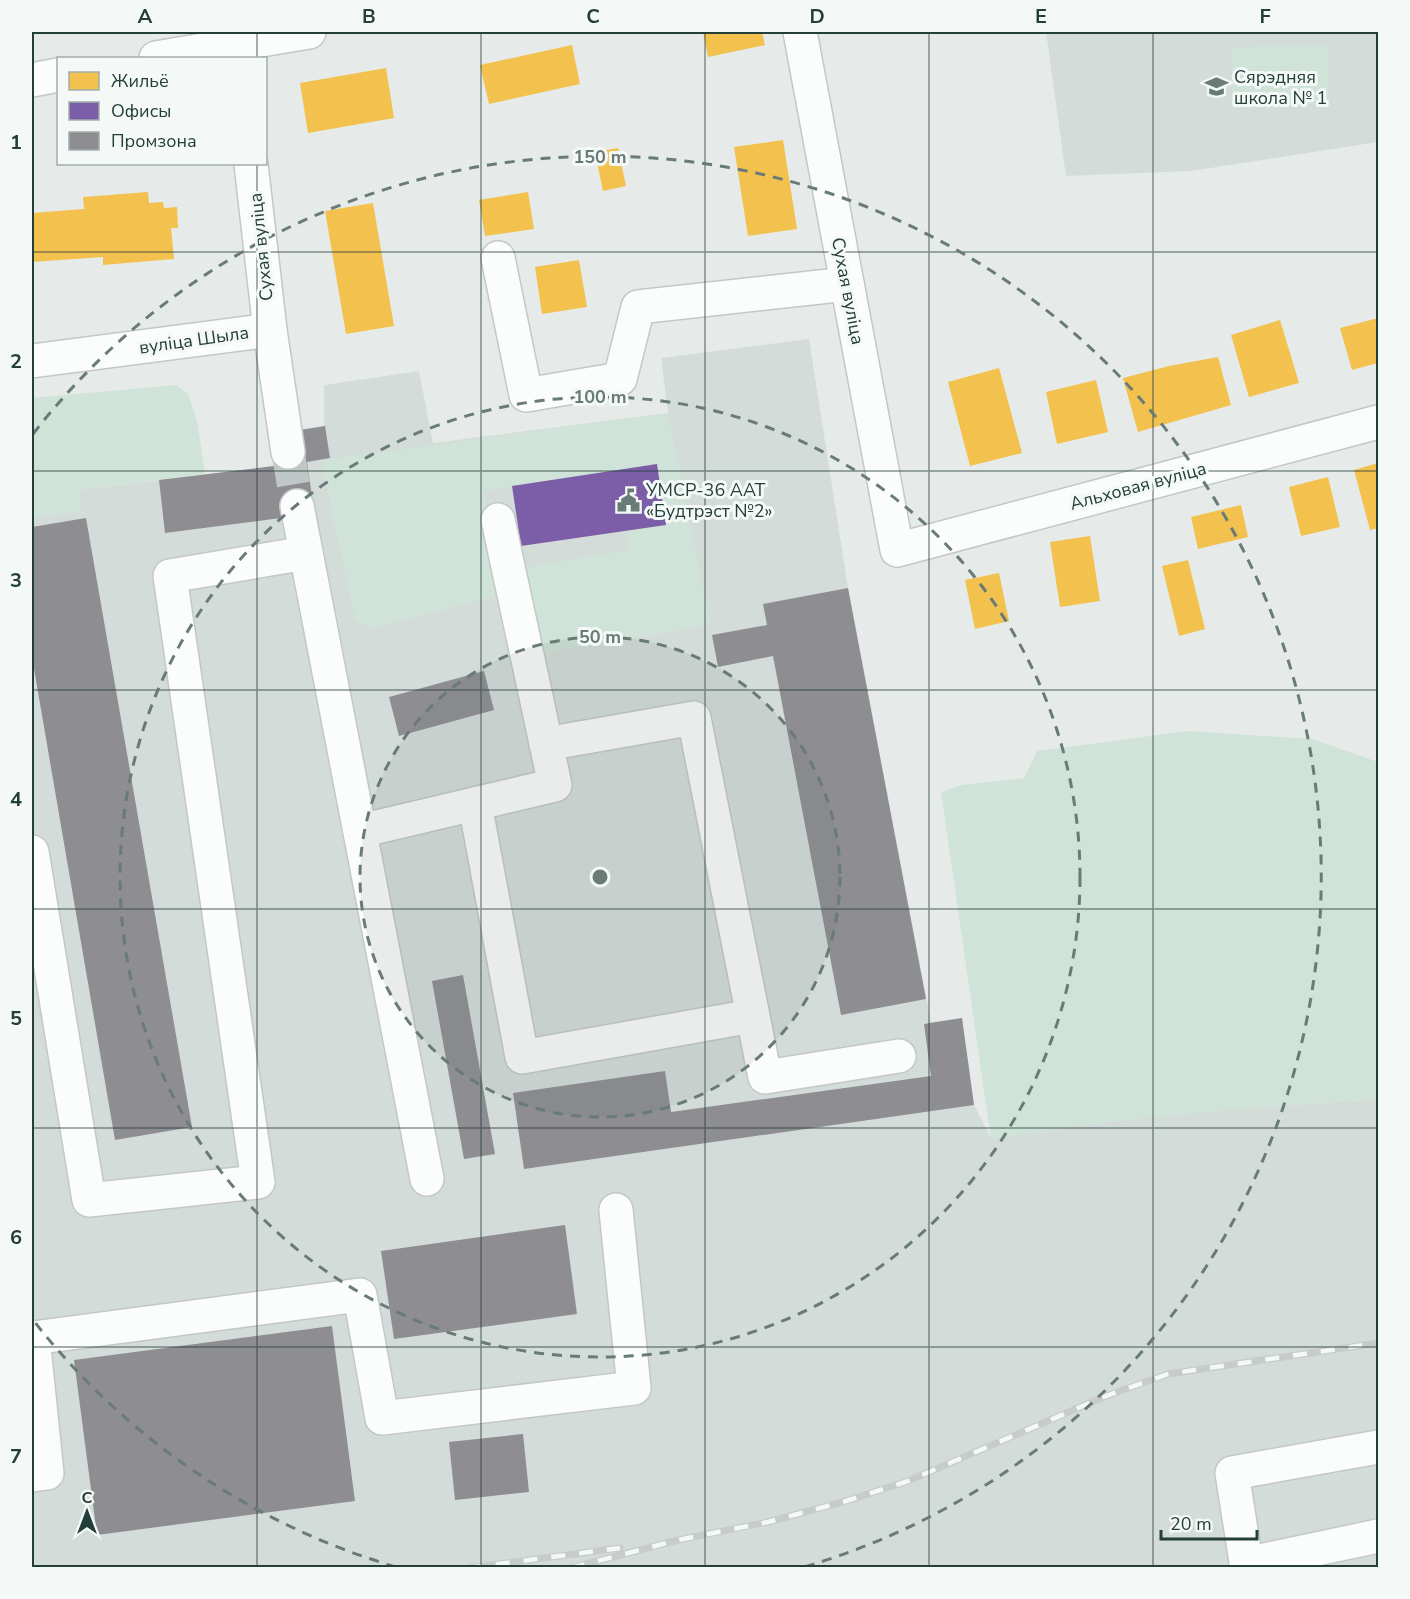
<svg xmlns="http://www.w3.org/2000/svg" width="1410" height="1599" viewBox="0 0 1410 1599" font-family="'Nunito Sans',sans-serif">
<style>
.built{fill:#d4dcd9}
.green{fill:#d0e3d8}
.homes{fill:#f2c14e}
.offices{fill:#7b5ea7}
.industry{fill:#8d8d92}
.lines{fill:none;stroke-linecap:round;stroke-linejoin:round}
.minor-tunnel{stroke:#bfc8c6;stroke-width:33;stroke-dasharray:33 16;stroke-linecap:butt}
.minor-casing{stroke:#c3c8c6;stroke-width:36}
.minor{stroke:#fbfcfc;stroke-width:33}
.rail-casing{stroke:#c7ccca;stroke-width:7}
.rail{stroke:#f4f9f7;stroke-width:4.5;stroke-dasharray:14;stroke-linecap:butt}
.grid{fill:none;stroke:#243e3a;stroke-width:1.5;stroke-opacity:0.55}
.ring{fill:none;stroke:#687b77;stroke-width:3;stroke-dasharray:10 8}
.labels{text-anchor:middle;stroke-width:6;stroke-linejoin:round;paint-order:stroke}
.poi-label{font-size:18px;fill:#243e3a;stroke:#f4f9f7;text-anchor:start}
.street-label{font-size:18px;fill:#243e3a;stroke:#f4f9f7}
.centre{fill:#687b77;stroke:#f4f9f7;stroke-width:3}
.ring-label{font-size:18px;text-anchor:middle;font-weight:bold;fill:#687b77;stroke:#f4f9f7;stroke-width:6;stroke-linejoin:round;paint-order:stroke}
.neatline{fill:none;stroke:#243e3a;stroke-width:2}
.grid-label{font-size:20px;text-anchor:middle;font-weight:bold;fill:#243e3a}
</style>
<rect width="100%" height="100%" fill="#e6ebe9"/>
<g class="built">
<path d="M1046 32H1378V142L1191 171 1066 176Z"/>
<path d="M809 339 848 588 931 1022 962 1018 974 1105 991 1138 1053 1128 1218 1110 1378 1099V1567H32V517L80 511 78 490 274 466 272 454 300 430 324 426V385L419 371 433 443 668 413 661 358Z"/>
</g>
<g class="green">
<path d="M1328 46 1329 104 1232 105V47Z"/>
<path d="M176 385 188 394 197 421 205 474 78 490 80 511 32 517V398Z"/>
<path d="M668 413 710 623 688 629 544 653 538 647 524 568 629 550 626 531 666 525 657 464 484 491 502 594 371 629 355 619 321 460Z"/>
<path d="M1188 731 1312 739 1378 762V1099C1249 1108 1120 1117 991 1139L941 792 962 785 1024 778 1037 751Z"/>
</g>
<g class="homes">
<path d="M703 32H762L765 45 708 57Z"/>
<path d="M572 45 580 84 489 104 480 65Z"/>
<path d="M386 68 394 118 308 133 300 83Z"/>
<path d="M783 140 797 229 748 236 734 147Z"/>
<path d="M618 148 626 186 603 191 595 152Z"/>
<path d="M148 192 149 203 163 202 164 208 177 207 178 228H171L174 259 103 265V257L32 262V213L84 209 83 197Z"/>
<path d="M528 192 534 229 485 236 479 200Z"/>
<path d="M373 203 394 326 346 334 325 211Z"/>
<path d="M579 260 587 307 542 314 535 267Z"/>
<path d="M1378 318V363L1352 370 1340 328Z"/>
<path d="M1280 320 1299 383 1249 397 1231 335Z"/>
<path d="M1218 357 1231 405 1138 432 1123 378 1169 366Z"/>
<path d="M999 368 1022 453 970 466 948 382Z"/>
<path d="M1096 380 1108 432 1057 444 1046 392Z"/>
<path d="M1378 463V528L1370 530 1354 470Z"/>
<path d="M1328 477 1340 527 1301 536 1289 487Z"/>
<path d="M1241 505 1248 537 1198 549 1191 517Z"/>
<path d="M1090 536 1100 601 1060 607 1050 542Z"/>
<path d="M1188 560 1205 629 1179 636 1162 566Z"/>
<path d="M999 573 1009 621 975 629 965 580Z"/>
</g>
<path class="offices" d="M657 464 666 525 521 546 512 486Z"/>
<g class="industry">
<path d="M325 426 330 458 307 462 313 504 281 509V518L165 533 159 480 274 466 272 454 300 430Z"/>
<path d="M86 518 192 1127 115 1140 32 657V527Z"/>
<path d="M848 588 926 999 841 1015 773 656 718 667 712 635 767 625 763 604Z"/>
<path d="M484 671 494 710 399 736 389 697Z"/>
<path d="M463 975 495 1154 464 1159 432 981Z"/>
<path d="M962 1018 974 1105 524 1169 513 1093 665 1071 671 1112 931 1076 924 1024Z"/>
<path d="M565 1225 577 1314 394 1339 381 1251Z"/>
<path d="M332 1326 355 1501 97 1535 74 1360Z"/>
<path d="M523 1434 529 1492 455 1500 449 1442Z"/>
</g>
<g class="lines">
<path class="minor-tunnel" d="M288 452 297 506"/>
<defs>
<g id="minor">
<path d="M800 32 897 550 1378 422"/>
<path d="M156 58 309 32"/>
<path d="M32 80 58 75"/>
<path d="M251 164 270 330 288 452"/>
<path d="M498 258 526 395 620 379 638 307 847 284"/>
<path d="M32 361 270 330"/>
<path d="M297 506 427 1179"/>
<path d="M546 744 694 718 765 1077 899 1056"/>
<path d="M475 804 522 1057 752 1016"/>
<path d="M360 831 555 785 498 520"/>
<path d="M32 852 89 1200 258 1182 170 576 306 553"/>
<path d="M32 1475 47 1473 33 1338 360 1295 382 1418 634 1388 616 1210"/>
<path d="M1246 1564 1378 1536"/>
<path d="M1247 1568 1232 1473 1378 1447"/>
</g>
</defs>
<use href="#minor" class="minor-casing"/>
<use href="#minor" class="minor"/>
<defs>
<g id="rail">
<path d="M468 1568 620 1548"/>
<path d="M571 1568 678 1540 768 1522 846 1501 908 1481 1106 1396 1168 1374 1378 1343"/>
</g>
</defs>
<use href="#rail" class="rail-casing"/>
<use href="#rail" class="rail"/>
</g>
<path class="grid" d="M257 32V58M481 32V1568M705 32V1568M929 32V1568M1153 32V1568M257 164V1568M32 252H1378M32 471H1378M32 690H1378M32 909H1378M32 1128H1378M32 1347H1378"/>
<circle cx="600" cy="877" r="240" fill="#687b77" fill-opacity=".12"/>
<g class="ring">
<circle cx="600" cy="877" r="240"/>
<circle cx="600" cy="877" r="480"/>
<path d="M396 1567A720 720 0 0 1 33 1320M33 434A720 720 0 1 1 804 1567"/>
</g>
<defs>
<symbol id="school-bare" viewBox="-9 -9 18 18"><path d="M0-5L7-2L0 1L-7-2ZM-4 1L0 2.5L4 1V4Q0 6-4 4Z" fill="#687b77" stroke="#f4f9f7" stroke-width="2.5" paint-order="stroke"/></symbol>
<symbol id="civic-bare" viewBox="-9 -9 18 18"><path d="M-.6-6.5H3V-4.5H.6V-3L4-1V1h2V6H-6V1h2V-1L-.6-3ZM-1.2 2.5V6h2.4V2.5Z" fill="#687b77" stroke="#f4f9f7" stroke-width="2.5" paint-order="stroke"/></symbol>
</defs>
<g fill-rule="evenodd">
<use href="#school-bare" x="1200" y="70" width="33" height="33"/>
<use href="#civic-bare" x="612" y="484" width="33" height="33"/>
</g>
<g class="labels">
<g class="poi-label">
<text x="1234" y="83">Сярэдняя<tspan x="1234" dy="21">школа № 1</tspan></text>
<text x="646" y="496">УМСР-36 ААТ<tspan x="646" dy="21">«Будтрэст №2»</tspan></text>
</g>
<g class="street-label">
<text transform="translate(261 247) rotate(-96)" y="6">Сухая вуліца</text>
<text transform="translate(848 291) rotate(79)" y="6">Сухая вуліца</text>
<text transform="translate(194 340) rotate(-8)" y="6">вуліца Шыла</text>
<text transform="translate(1138 486) rotate(-15)" y="6">Альховая вуліца</text>
</g>
</g>
<circle cx="600" cy="877" r="9" class="centre"/>
<g class="ring-label">
<text x="600" y="163">150 m</text>
<text x="600" y="403">100 m</text>
<text x="600" y="643">50 m</text>
</g>
<rect width="1410" height="1599" fill="none" stroke="#f4f9f7" stroke-width="66"/>
<rect x="57" y="57" width="210" height="108" fill="#f4f9f7" stroke="#a1aeab" stroke-width="1.5"/>
<rect x="69" y="72" width="30" height="18" fill="#f2c14e" stroke="#a1aeab" stroke-width="1.5"/>
<text x="111" y="87" font-size="18" fill="#243e3a">Жильё</text>
<rect x="69" y="102" width="30" height="18" fill="#7b5ea7" stroke="#a1aeab" stroke-width="1.5"/>
<text x="111" y="117" font-size="18" fill="#243e3a">Офисы</text>
<rect x="69" y="132" width="30" height="18" fill="#8d8d92" stroke="#a1aeab" stroke-width="1.5"/>
<text x="111" y="147" font-size="18" fill="#243e3a">Промзона</text>
<g transform="translate(87 1512)" stroke="#f4f9f7" stroke-width="4.5" paint-order="stroke">
<path d="M0-4.5L10 22L0 15L-10 22Z" fill="#243e3a"/>
<text y="-9" font-size="16" font-weight="bold" text-anchor="middle" fill="#243e3a">С</text>
</g>
<path d="M1161 1530v9h96v-9" fill="none" stroke="#243e3a" stroke-width="3"/>
<text x="1170" y="1530" font-size="18" fill="#243e3a" stroke="#f4f9f7" stroke-width="4.5" paint-order="stroke">20 m</text>
<rect x="33" y="33" width="1344" height="1533" class="neatline"/>
<g class="grid-label">
<text x="145" y="23">A</text>
<text x="369" y="23">B</text>
<text x="593" y="23">C</text>
<text x="817" y="23">D</text>
<text x="1041" y="23">E</text>
<text x="1265" y="23">F</text>
<text x="16" y="149">1</text>
<text x="16" y="368">2</text>
<text x="16" y="587">3</text>
<text x="16" y="806">4</text>
<text x="16" y="1025">5</text>
<text x="16" y="1244">6</text>
<text x="16" y="1463">7</text>
</g>
</svg>
